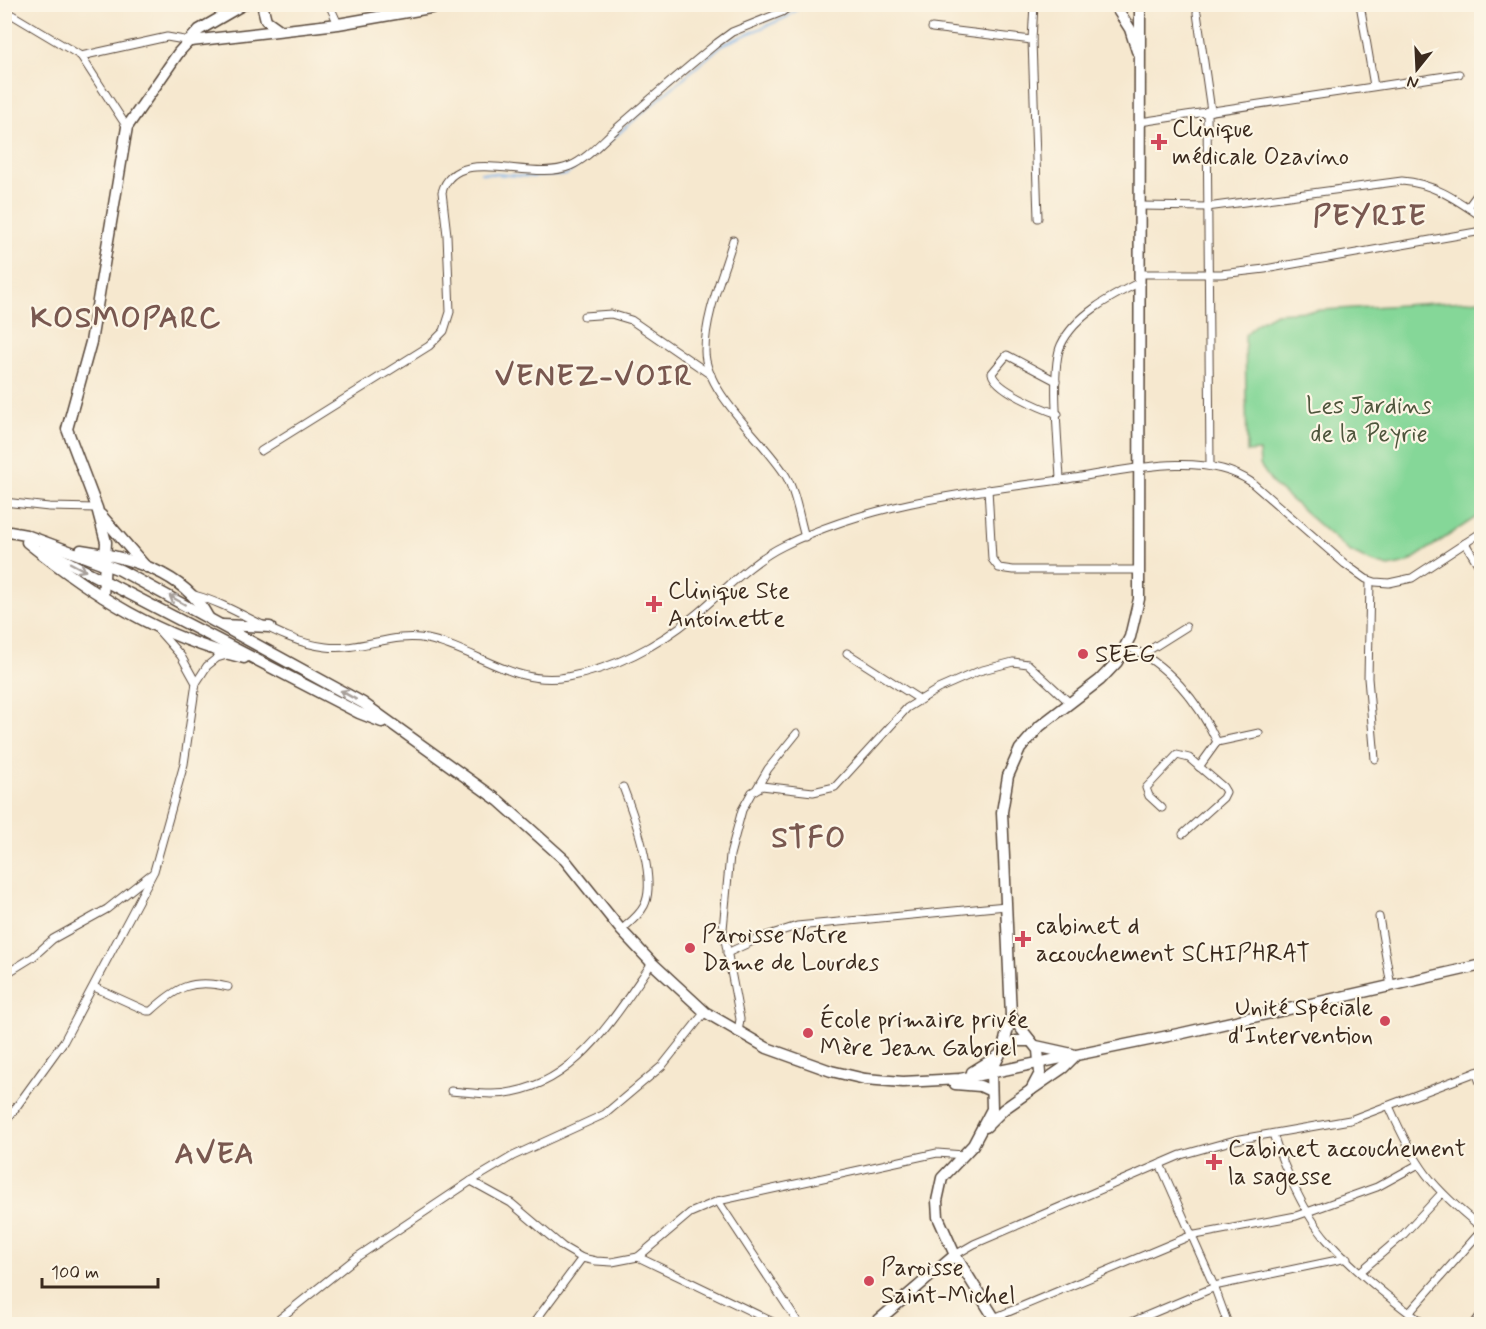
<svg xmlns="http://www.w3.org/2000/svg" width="1486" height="1329" viewBox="0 0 1486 1329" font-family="Mynerve,sans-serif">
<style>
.green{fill:#85d798;stroke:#60805b;stroke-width:1.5}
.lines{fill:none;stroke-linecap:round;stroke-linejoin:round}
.stream{stroke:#7cb3eb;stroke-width:2}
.street-casing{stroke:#574639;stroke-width:9}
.secondary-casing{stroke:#574639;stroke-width:13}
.primary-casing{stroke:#574639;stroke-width:13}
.street{stroke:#fff;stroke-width:7}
.secondary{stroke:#fff;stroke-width:10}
.primary{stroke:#fff;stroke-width:10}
.oneway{stroke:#a79f9a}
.poi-dot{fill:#d1495b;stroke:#fcf5e5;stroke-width:2}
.labels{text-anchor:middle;stroke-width:4.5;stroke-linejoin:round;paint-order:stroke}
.poi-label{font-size:24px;fill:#3b2a1e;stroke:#fcf5e5;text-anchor:start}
.park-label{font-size:24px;fill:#4e553c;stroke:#fcf5e5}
.district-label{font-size:30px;font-weight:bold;letter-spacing:1.5px;fill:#795850;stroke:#fcf5e5}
</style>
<rect width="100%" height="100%" fill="#fcf5e5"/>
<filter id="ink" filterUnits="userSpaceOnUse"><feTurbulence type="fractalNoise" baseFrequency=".0167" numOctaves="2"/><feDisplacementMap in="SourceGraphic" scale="12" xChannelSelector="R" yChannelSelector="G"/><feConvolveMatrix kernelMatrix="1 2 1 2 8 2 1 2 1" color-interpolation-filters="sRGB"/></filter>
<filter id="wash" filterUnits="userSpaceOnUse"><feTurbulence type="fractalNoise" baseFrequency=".008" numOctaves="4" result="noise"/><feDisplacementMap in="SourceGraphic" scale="24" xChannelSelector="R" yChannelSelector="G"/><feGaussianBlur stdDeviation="1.35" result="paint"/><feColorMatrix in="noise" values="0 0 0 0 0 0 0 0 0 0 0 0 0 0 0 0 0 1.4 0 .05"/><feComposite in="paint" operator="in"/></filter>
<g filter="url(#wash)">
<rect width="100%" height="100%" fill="#f6e8cf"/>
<path class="green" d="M1481 300V514L1407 563 1389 567 1371 562 1349 551 1273 484 1260 465 1259 451 1247 452 1245 335 1256 324 1276 313Z"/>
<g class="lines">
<path class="stream" d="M481 173 534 177 566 175 599 150 722 45 787 17 804 4"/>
</g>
</g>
<g filter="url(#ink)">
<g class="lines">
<defs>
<g id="street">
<path d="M329 4 338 24"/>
<path d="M382 4 385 16"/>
<path d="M1034 4 1032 40 1038 218"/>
<path d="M1284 4V6"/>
<path d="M1360 4 1374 86"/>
<path d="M4 10 81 56"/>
<path d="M1197 13 1211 111"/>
<path d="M932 28 1032 40"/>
<path d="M1207 111 1210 465"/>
<path d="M1140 122 1459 74"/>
<path d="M127 127 81 56 167 37 190 41"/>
<path d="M1140 206 1207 207 1402 181C1433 183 1457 200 1482 217"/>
<path d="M1468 207 1482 188"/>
<path d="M733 240C723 275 705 314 705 351 705 393 765 441 786 476 796 493 799 517 805 537"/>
<path d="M1140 274H1221L1265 269 1482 231"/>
<path d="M584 316 611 314 631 320 711 375"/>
<path d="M1056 381 1007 355 992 373C994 389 1043 409 1058 414"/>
<path d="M261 451 429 346 444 331 450 312 447 235 442 192C456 143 531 183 570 166 587 159 602 141 616 129 649 100 683 71 717 43L732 32 782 12 793 4"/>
<path d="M1060 480C1059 450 1050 368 1061 345 1075 315 1112 296 1140 282"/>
<path d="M988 489 992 559 999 568 1013 570H1140"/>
<path d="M4 502 49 507 97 508"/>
<path d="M1465 543 1482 571"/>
<path d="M1370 581 1368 678 1375 759"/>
<path d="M194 595C240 607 279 642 326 647 360 651 394 632 427 639 476 649 515 687 567 677 613 669 658 646 694 616 722 593 750 562 783 546 872 502 971 492 1068 479 1121 471 1205 449 1251 482L1345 564 1366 579 1375 582 1389 583 1412 578 1482 532"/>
<path d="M158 630 181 656 196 683"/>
<path d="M1126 646C1167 663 1199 702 1217 742"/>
<path d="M847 653 919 699"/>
<path d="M1143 654 1186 627"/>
<path d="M1217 742 1259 733"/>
<path d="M1199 767 1217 742"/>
<path d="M757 788 768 769 797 733"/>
<path d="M1162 808 1149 796 1146 788 1177 755 1189 758 1223 787 1226 792 1223 798 1183 834"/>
<path d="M1379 917 1391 986"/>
<path d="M621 930C629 923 639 916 644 906 658 880 633 813 623 787"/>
<path d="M727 953 762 937 797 926 1006 906"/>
<path d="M4 975 33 957 53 939 107 909 150 875"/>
<path d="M94 987 147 1011H151C177 987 192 978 228 987"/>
<path d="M738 1033 740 1019 723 929 730 855 742 810 752 792 762 786 813 792 835 787 907 708 938 689 979 671 1013 662 1028 664 1070 703"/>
<path d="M1476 1072 1482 1088"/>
<path d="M451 1091C464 1092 479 1094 492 1094 571 1093 612 1020 652 963"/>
<path d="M1389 1106C1416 1167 1430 1186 1482 1228"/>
<path d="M4 1124 64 1041 154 871 184 764 196 683 207 666 217 658 227 655"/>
<path d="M1273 1134C1283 1166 1305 1215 1327 1240 1356 1272 1390 1299 1424 1324"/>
<path d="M1160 1164 1214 1286 1228 1324"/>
<path d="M471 1181 511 1203 563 1247 582 1258 596 1261 612 1262 638 1257 690 1213 718 1201 937 1153 964 1155"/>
<path d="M718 1201 799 1324"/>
<path d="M955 1255 974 1244 1181 1155 1235 1140 1350 1120 1482 1070"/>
<path d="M638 1257 777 1324"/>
<path d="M1360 1272 1402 1236 1441 1194"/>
<path d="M1214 1286 1347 1258"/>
<path d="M1409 1313 1482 1230"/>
<path d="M994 1318 1190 1236 1296 1216 1377 1187 1417 1165"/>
<path d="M273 1324 357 1257 471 1181 513 1156 605 1114 662 1066 705 1012"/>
<path d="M533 1324 582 1258"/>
<path d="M1127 1324 1215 1287"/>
<path d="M1474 1324 1482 1313"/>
</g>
<g id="secondary">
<path d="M262 4 266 20 280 30"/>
<path d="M1114 4 1130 29 1137 51"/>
<path d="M191 41 338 24 453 4"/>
<path d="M101 515 146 567"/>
<path d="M103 597 106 542 97 508 67 429 91 342 127 127 179 52 199 30 244 4"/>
<path d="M1003 1048 1016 1041H1030"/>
<path d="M986 1127 1004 1109 1031 1090 1040 1073 1038 1050 1011 1016"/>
<path d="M874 1324 955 1255"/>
<path d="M998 1324 955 1255 938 1217 937 1201 942 1178 973 1145 992 1109 991 1072 1003 1048 1011 1016 1002 812 1008 776 1020 749 1040 726 1100 680 1117 662 1130 637 1139 599 1140 4"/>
</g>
<g id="primary">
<path d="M4 531 26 535 120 570 363 703 499 801 565 860 621 930 652 963 705 1012 767 1048 831 1071 865 1079 903 1082 960 1079 1183 1033 1482 965"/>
<path d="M27 542C94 596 159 637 244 658"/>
<path d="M43 549 359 713 382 722"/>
<path d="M81 550C128 557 184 572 208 617"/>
<path d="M222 625 270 627"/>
<path d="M1036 1046 1072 1054"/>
<path d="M972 1072 998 1056"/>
<path d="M955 1084 980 1086 991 1091"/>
<path d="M1031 1090 1063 1068 1075 1056"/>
</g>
</defs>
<use href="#street" class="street-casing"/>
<use href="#secondary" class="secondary-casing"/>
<use href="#primary" class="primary-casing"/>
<use href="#street" class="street"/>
<use href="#secondary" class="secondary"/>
<use href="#primary" class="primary"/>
</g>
<defs><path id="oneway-shaft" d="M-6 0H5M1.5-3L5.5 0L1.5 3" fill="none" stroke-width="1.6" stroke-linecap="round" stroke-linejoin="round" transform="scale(1.5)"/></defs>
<g class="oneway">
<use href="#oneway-shaft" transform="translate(78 567) rotate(28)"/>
<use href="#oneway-shaft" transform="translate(177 600) rotate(-150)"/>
<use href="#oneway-shaft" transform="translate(348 695) rotate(-151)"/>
</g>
</g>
<g class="poi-dot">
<path d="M1156 133h6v6h6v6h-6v6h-6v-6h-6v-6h6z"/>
<path d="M651 595h6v6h6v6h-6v6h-6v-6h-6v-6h6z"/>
<circle cx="1083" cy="654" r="6"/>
<path d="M1020 930h6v6h6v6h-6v6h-6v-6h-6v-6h6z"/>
<circle cx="690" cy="948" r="6"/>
<circle cx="1385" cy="1021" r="6"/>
<circle cx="808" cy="1033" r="6"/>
<path d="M1211 1153h6v6h6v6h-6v6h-6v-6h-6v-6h6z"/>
<circle cx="869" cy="1281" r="6"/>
</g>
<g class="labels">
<g class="poi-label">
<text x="1172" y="136">Clinique<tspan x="1172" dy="28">médicale Ozavino</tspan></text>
<text x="668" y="598">Clinique Ste<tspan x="668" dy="28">Antoinette</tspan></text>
<text x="1095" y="662">SEEG</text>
<text x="1036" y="933">cabinet d<tspan x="1036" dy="28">accouchement SCHIPHRAT</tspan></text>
<text x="702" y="942">Paroisse Notre<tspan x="702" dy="28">Dame de Lourdes</tspan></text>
<text x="1373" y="1015" text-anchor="end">Unité Spéciale<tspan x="1373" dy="28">d'Intervention</tspan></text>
<text x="820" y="1027">École primaire privée<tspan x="820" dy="28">Mère Jean Gabriel</tspan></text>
<text x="1228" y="1156">Cabinet accouchement<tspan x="1228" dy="28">la sagesse</tspan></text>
<text x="881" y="1275">Paroisse<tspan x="881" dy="28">Saint-Michel</tspan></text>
</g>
<g class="park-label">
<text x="1369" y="413">Les Jardins<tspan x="1369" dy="28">de la Peyrie</tspan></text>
</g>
<g class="district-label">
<text x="1370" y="225">PEYRIE</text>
<text x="126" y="327">KOSMOPARC</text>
<text x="594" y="385">VENEZ-VOIR</text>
<text x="809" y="847">STFO</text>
<text x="215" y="1163">AVEA</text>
</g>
</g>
<rect width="1486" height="1329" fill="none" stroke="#fcf5e5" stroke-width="24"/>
<g transform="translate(1417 69) rotate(198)" stroke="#fcf5e5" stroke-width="4.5" paint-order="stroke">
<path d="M0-4.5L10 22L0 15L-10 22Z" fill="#3b2a1e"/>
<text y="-9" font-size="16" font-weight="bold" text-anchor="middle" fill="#3b2a1e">N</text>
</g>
<path d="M42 1278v9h116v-9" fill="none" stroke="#3b2a1e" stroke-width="3"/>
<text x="51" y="1278" font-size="18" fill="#3b2a1e" stroke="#fcf5e5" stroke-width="4.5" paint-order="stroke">100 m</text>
</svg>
